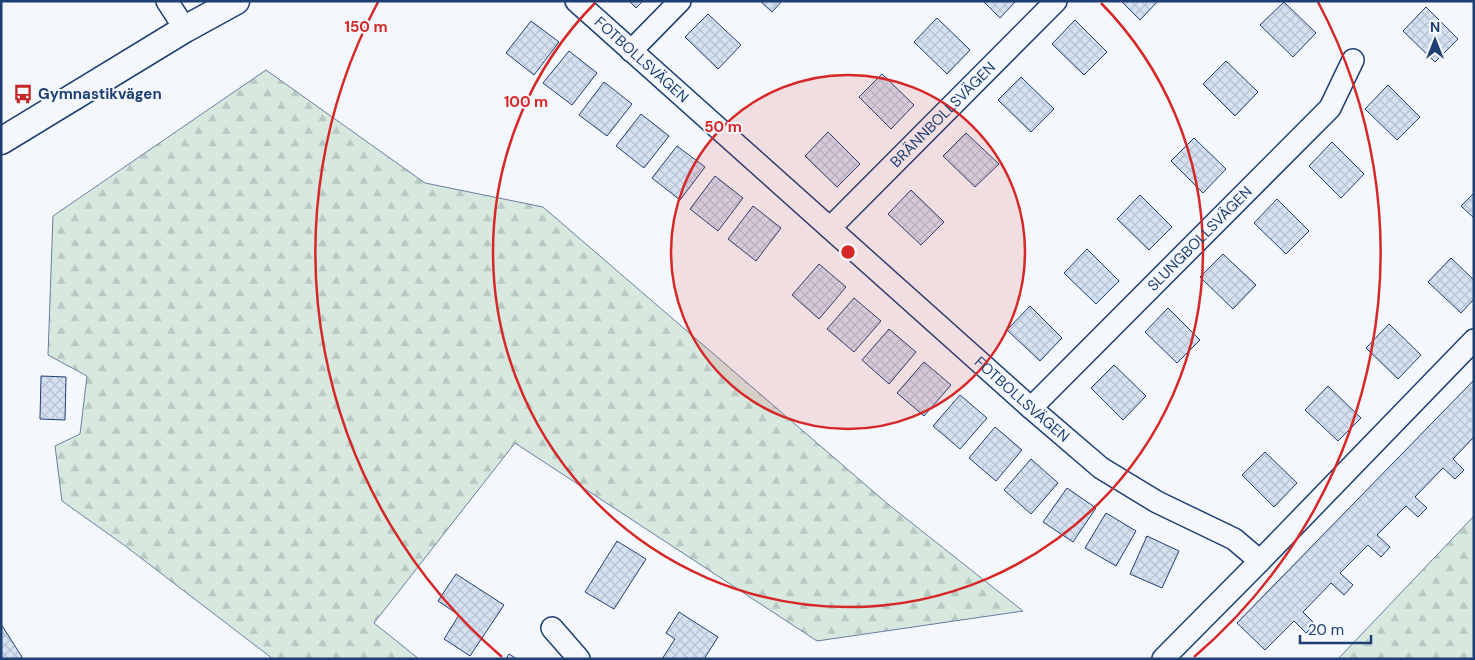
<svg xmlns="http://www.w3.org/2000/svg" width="1475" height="660" viewBox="0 0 1475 660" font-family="'DM Sans',sans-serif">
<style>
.forest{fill:url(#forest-firs);stroke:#687fa3}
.building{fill:url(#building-cross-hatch);stroke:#1d3f73}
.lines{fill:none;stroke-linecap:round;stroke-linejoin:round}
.minor-casing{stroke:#1d3f73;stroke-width:24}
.tertiary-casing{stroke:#1d3f73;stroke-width:29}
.minor{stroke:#f4f7fb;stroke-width:21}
.tertiary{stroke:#f4f7fb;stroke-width:26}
.ring{fill:none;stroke:#d62828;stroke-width:2.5}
.labels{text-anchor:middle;stroke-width:4;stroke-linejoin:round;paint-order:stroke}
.street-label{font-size:15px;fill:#1d3f73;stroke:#f4f7fb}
.poi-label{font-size:15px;font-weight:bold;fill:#1d3f73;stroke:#f4f7fb;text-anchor:start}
.centre{fill:#d62828;stroke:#f4f7fb;stroke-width:2.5}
.ring-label{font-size:15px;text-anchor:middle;font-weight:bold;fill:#d62828;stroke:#f4f7fb;stroke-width:4;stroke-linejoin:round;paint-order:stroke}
</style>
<defs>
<pattern id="forest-firs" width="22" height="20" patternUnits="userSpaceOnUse" patternTransform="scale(1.25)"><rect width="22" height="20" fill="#d7e8df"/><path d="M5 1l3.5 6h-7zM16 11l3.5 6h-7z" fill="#b8c8c3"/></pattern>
<pattern id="building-cross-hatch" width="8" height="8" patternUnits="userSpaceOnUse" patternTransform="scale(1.25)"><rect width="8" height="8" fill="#d5e0f0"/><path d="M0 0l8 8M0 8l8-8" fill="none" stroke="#b6c1d1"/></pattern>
</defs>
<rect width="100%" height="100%" fill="#f4f7fb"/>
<g class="forest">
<path d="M266 70 425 183 543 207 889 505 1023 611 817 641 515 443 374 623 419 659H273L124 545 62 501 55 446 80 434 87 376 48 355 53 216Z"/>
<path d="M1474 516V659H1338Z"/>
</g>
<g class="building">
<path d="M629 1H643L636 8Z"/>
<path d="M760 1H782L772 12Z"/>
<path d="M983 1H1016L1000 18Z"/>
<path d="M1121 1H1158L1140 20Z"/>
<path d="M1284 2 1316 33 1293 57 1260 25Z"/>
<path d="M1426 7 1458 39 1435 62 1403 31Z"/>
<path d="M708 14 741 45 718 69 685 37Z"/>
<path d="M937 18 970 50 947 74 914 42Z"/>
<path d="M1075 20 1107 52 1084 75 1052 44Z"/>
<path d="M531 21 559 42 534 75 506 53Z"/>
<path d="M569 51 597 73 572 105 543 83Z"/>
<path d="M1226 61 1258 92 1235 116 1203 84Z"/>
<path d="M882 74 914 105 891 129 859 97Z"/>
<path d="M1021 77 1054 109 1031 132 998 100Z"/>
<path d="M604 82 632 104 607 136 579 115Z"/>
<path d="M1388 85 1420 117 1397 140 1365 109Z"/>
<path d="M641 114 669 136 644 168 616 146Z"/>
<path d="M828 132 860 164 837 187 805 156Z"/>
<path d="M966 133 999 164 975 187 943 156Z"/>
<path d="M1194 138 1226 169 1203 193 1171 161Z"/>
<path d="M1332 142 1364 174 1341 198 1309 166Z"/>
<path d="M677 146 705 167 680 200 652 178Z"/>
<path d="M715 176 743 198 718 231 690 209Z"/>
<path d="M911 190 944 222 921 245 888 214Z"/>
<path d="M1474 193V218L1461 206Z"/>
<path d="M1140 195 1172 227 1149 250 1117 219Z"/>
<path d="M1277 199 1309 231 1286 254 1254 223Z"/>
<path d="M753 206 781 228 756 261 728 239Z"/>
<path d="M1087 249 1119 281 1096 304 1064 273Z"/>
<path d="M1223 254 1256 285 1233 309 1200 277Z"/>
<path d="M1451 258 1474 280V299L1461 313 1428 282Z"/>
<path d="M819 264 846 287 819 319 792 295Z"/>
<path d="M854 298 881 321 854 352 827 329Z"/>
<path d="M1030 306 1062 338 1040 361 1007 330Z"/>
<path d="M1168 308 1200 340 1177 363 1145 332Z"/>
<path d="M1389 324 1421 355 1398 379 1366 348Z"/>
<path d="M889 329 916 352 889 384 862 360Z"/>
<path d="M924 362 951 385 924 416 897 393Z"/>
<path d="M1114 365 1146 396 1123 420 1091 388Z"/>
<path d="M41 376 66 377 65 420 40 419Z"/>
<path d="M1474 380V437L1453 459 1464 470 1455 479 1443 468 1415 497 1427 508 1418 517 1406 506 1377 535 1390 547 1381 557 1368 545 1340 573 1353 585 1344 595 1331 583 1303 612 1315 624 1306 633 1294 621 1265 650 1237 623Z"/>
<path d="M1328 386 1361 418 1338 441 1305 410Z"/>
<path d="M960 395 987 418 960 449 933 426Z"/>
<path d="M995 427 1022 450 996 481 969 458Z"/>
<path d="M1265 452 1297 483 1274 507 1242 475Z"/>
<path d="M1031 459 1058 483 1031 514 1004 490Z"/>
<path d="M1067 488 1096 508 1073 542 1043 522Z"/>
<path d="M1106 513 1136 531 1116 566 1085 548Z"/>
<path d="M1147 536 1179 551 1162 588 1130 574Z"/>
<path d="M617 541 646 559 614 609 585 592Z"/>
<path d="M456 574 504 605 470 656 444 639 459 615 438 601Z"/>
<path d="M679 612 718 637 704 659H662L675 639 666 633Z"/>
<path d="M1 624 22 657 19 659H1Z"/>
<path d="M509 654 517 659H506Z"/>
</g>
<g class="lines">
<defs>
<g id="minor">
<path d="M167 1 185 29"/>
<path id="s1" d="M576 1 1031 408 1101 468 1157 502 1234 539 1260 561 1474 340"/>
<path d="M631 51 680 1"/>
<path id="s2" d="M830 228 1056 1"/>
<path id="s3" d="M1031 408 1330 108 1353 60"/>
<path d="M552 628 579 659"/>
<path d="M1163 659 1260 561"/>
</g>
<path id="tertiary" d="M1 141 185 29 236 1"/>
</defs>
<use href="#minor" class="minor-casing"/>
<use href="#tertiary" class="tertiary-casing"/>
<use href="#minor" class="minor"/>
<use href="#tertiary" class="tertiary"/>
</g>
<circle cx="848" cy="252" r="177" fill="#d62828" fill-opacity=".12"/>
<g class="ring">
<circle cx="848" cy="252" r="177"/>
<path d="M1101 3A355 355 0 1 1 595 3"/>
<path d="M502 657A532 532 0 0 1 378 2M1318 2A532 532 0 0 1 1194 657"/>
</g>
<defs>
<symbol id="bus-bare" viewBox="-9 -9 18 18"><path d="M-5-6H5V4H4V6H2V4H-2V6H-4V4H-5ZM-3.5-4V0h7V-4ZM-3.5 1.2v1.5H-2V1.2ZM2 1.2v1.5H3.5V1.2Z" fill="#c62828" stroke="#f4f7fb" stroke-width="2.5" paint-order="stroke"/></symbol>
</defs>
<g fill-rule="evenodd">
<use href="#bus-bare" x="9" y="80" width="28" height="28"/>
</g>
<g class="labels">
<g class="street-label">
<text dy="5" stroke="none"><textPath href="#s1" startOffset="88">FOTBOLLSVÄGEN</textPath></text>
<text dy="5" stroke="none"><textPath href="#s2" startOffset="160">BRÄNNBOLLSVÄGEN</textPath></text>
<text dy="5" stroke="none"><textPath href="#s3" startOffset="239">SLUNGBOLLSVÄGEN</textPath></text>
<text dy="5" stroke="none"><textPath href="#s1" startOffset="598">FOTBOLLSVÄGEN</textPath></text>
</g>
<g class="poi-label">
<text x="38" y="99">Gymnastikvägen</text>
</g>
</g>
<circle cx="848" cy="252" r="8" class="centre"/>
<g class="ring-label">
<text x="366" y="32">150 m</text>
<text x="526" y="107">100 m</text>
<text x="723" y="132">50 m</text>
</g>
<rect width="1475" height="660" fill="none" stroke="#1d3f73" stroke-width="5"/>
<g transform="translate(1435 40)" stroke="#f4f7fb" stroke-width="4" paint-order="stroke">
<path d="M0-4L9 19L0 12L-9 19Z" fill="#1d3f73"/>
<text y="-8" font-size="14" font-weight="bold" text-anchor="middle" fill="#1d3f73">N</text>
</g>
<path d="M1300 635v8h71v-8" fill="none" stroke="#1d3f73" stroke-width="2.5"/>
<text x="1308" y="635" font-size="15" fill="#1d3f73" stroke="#f4f7fb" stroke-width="4" paint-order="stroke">20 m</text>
</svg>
